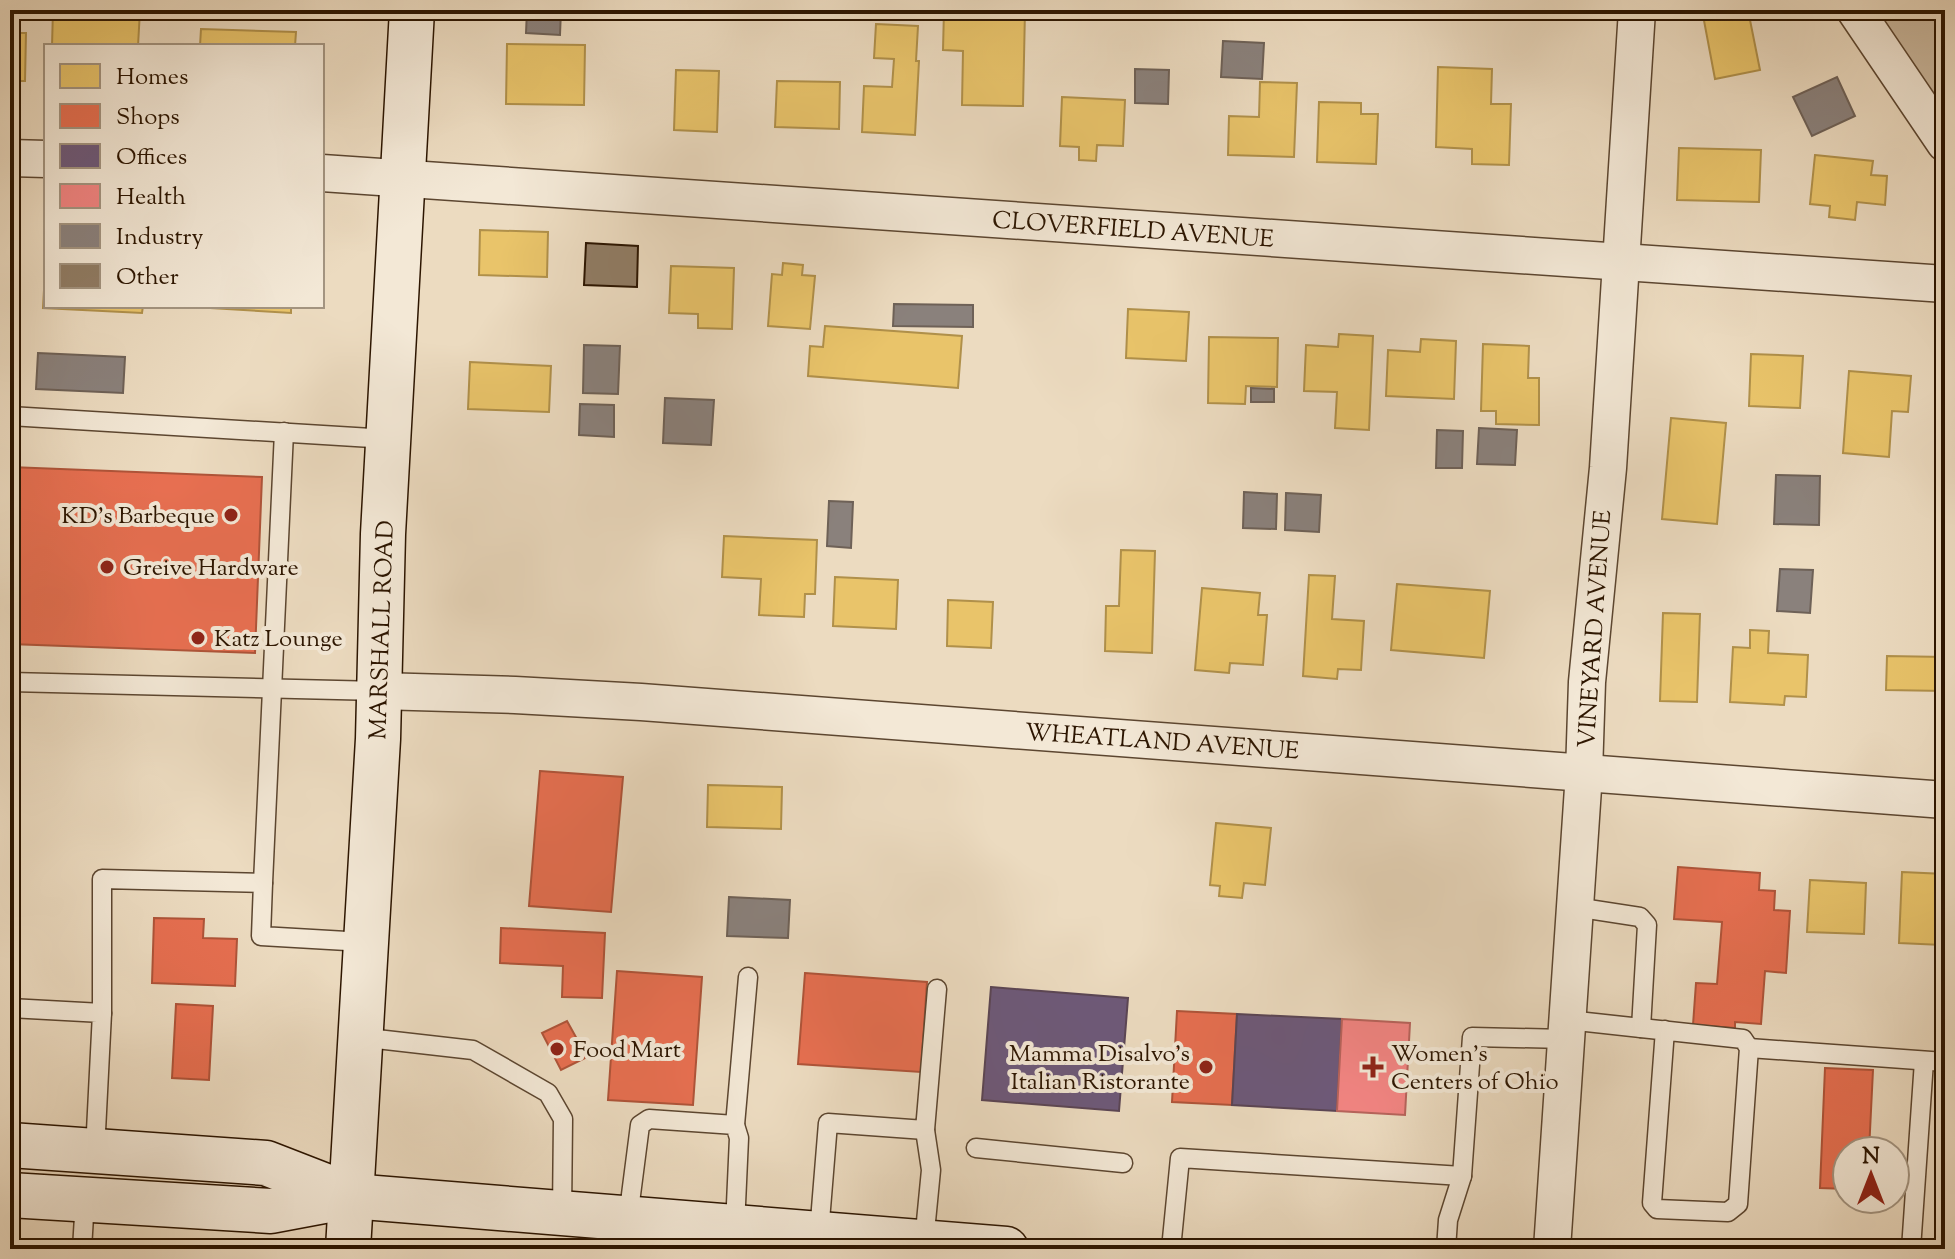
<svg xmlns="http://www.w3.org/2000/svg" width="1955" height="1259" viewBox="0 0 1955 1259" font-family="'Sorts Mill Goudy',serif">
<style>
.green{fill:#cbb99f;stroke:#7c6750;stroke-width:2}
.homes{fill:#e9c46a;stroke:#b0904a;stroke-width:2}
.shops{fill:#e76f51;stroke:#af5439;stroke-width:2}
.offices{fill:#6d597a;stroke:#5a4555;stroke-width:2}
.health{fill:#f28482;stroke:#b7635b;stroke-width:2}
.industry{fill:#8a817c;stroke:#6e6157;stroke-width:2}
.building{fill:#907c64;stroke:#2c1500;stroke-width:2}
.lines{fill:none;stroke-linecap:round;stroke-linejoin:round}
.lane-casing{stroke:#5c4630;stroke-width:21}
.street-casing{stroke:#5c4630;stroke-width:39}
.secondary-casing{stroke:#2c1500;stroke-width:47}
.lane{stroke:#f3e8d6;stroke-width:18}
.street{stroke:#f3e8d6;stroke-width:36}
.secondary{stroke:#f3e8d6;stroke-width:44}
.poi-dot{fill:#8f2418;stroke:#f3e8d6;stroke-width:3}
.labels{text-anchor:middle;stroke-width:8;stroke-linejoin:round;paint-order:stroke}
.street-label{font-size:24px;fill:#2c1500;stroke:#f3e8d6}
.poi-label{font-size:24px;fill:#2c1500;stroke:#f3e8d6;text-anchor:start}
</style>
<rect width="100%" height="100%" fill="#ecdbc0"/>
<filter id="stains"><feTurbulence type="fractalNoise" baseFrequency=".0025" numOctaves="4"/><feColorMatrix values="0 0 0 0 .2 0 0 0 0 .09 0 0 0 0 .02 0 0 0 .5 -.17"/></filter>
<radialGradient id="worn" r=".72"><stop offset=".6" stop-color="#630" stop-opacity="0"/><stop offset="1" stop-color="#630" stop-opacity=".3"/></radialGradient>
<path class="green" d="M1855 10H1945V110L1929 119Z"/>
<g class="homes">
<path d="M53 10H140L138 46H52Z"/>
<path d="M944 10H1025L1023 106 962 105 963 51 943 50Z"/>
<path d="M1702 10H1748L1760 70 1715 79Z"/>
<path d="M876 24 918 26 916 61H919L915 135 862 132 864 86 892 87 894 59 874 58Z"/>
<path d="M201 29 296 32 295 46H200Z"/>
<path d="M10 33H26L25 81H10Z"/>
<path d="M507 44 585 45 584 105 506 104Z"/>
<path d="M1438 67 1492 69 1491 104H1511L1509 165 1472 164V149L1436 147Z"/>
<path d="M676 70 719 71 717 132 674 130Z"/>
<path d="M777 81 840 82 839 129 775 127Z"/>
<path d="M1260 82 1297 83 1294 157 1228 155 1229 116 1259 117Z"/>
<path d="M1062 97 1125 100 1123 146 1097 145 1096 161 1079 160V147L1060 146Z"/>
<path d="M1319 102 1361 103V114H1378L1376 164 1317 162Z"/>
<path d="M1679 148 1761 150 1759 202 1677 200Z"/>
<path d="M1815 155 1873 161 1871 175 1887 176 1885 205 1857 202 1855 220 1829 217 1830 206 1810 204Z"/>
<path d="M480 230 548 232 547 277 479 275Z"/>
<path d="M46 254V306H143L142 313 43 308Z"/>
<path d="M783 263 803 265 802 275 815 276 810 329 768 326 772 274 782 275Z"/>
<path d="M671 266 734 268 732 329 698 328V314L669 313Z"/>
<path d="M211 306H291V313L211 308Z"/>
<path d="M1128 309 1189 312 1186 361 1126 358Z"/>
<path d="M825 326 962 336 958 388 808 376 810 346 823 347Z"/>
<path d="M1339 334 1373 336 1369 430 1335 428 1337 392 1304 391 1306 345 1338 347Z"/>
<path d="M1209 337 1278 338 1277 387 1246 386 1245 404 1208 403Z"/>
<path d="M1421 339 1456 341 1454 399 1386 396 1388 350 1420 352Z"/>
<path d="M1483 344 1529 346 1528 378H1539V425L1496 424V411H1481Z"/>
<path d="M1751 354 1803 356 1800 408 1749 406Z"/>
<path d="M470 362 551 366 549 412 468 409Z"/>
<path d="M1849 371 1911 376 1908 412 1892 411 1889 457 1843 453Z"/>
<path d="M1671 418 1726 423 1717 524 1662 519Z"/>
<path d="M724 536 817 540 815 594H805L804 617 759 615 761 579 722 577Z"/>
<path d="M1121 550 1155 551 1152 653 1105 651 1106 606H1119Z"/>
<path d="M1309 575 1335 576 1332 619 1364 621 1361 670 1338 669 1337 679 1303 676Z"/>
<path d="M835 577 898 580 896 629 833 626Z"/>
<path d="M1397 584 1490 591 1484 658 1391 650Z"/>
<path d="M1202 588 1260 593 1258 615H1267L1263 665 1230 663 1229 673 1195 670Z"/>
<path d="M948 600 993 602 991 648 947 646Z"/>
<path d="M1663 613 1700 614 1697 702 1660 701Z"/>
<path d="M1750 630 1769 631 1768 653 1808 655 1806 697 1785 696 1784 705 1730 702 1733 647 1750 648Z"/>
<path d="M1887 656 1945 657V691L1886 690Z"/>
<path d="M708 785 782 787 781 829 707 827Z"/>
<path d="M1216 823 1271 828 1265 885 1244 883 1242 898 1219 896 1220 886 1210 885Z"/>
<path d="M1902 872 1945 874V920L1943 919 1942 945 1899 943Z"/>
<path d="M1810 880 1866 883 1864 934 1807 932Z"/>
</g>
<g class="shops">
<path d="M10 467 262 477 255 653 10 644Z"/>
<path d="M540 771 623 777 611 912 529 906Z"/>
<path d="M1678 867 1760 873 1759 890 1775 891 1774 910 1790 911 1786 973 1765 971 1761 1024 1735 1022V1028L1693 1025 1696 983 1717 984 1722 922 1674 919Z"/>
<path d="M154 918 204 919 203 938 237 939 235 986 152 983Z"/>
<path d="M501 928 605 933 602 998 562 997 563 966 500 963Z"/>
<path d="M617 971 702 977 693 1105 608 1100Z"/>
<path d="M805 973 927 982 921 1072 798 1064Z"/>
<path d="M176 1004 213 1006 209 1080 172 1078Z"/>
<path d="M1177 1011 1237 1014 1232 1105 1172 1102Z"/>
<path d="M567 1021 587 1057 561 1070 542 1033Z"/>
<path d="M1825 1068 1873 1070 1869 1151H1847V1189L1820 1188Z"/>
</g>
<g class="offices">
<path d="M991 987 1128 998 1119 1111 982 1100Z"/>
<path d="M1237 1014 1342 1019 1337 1111 1232 1105Z"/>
</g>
<path class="health" d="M1342 1019 1410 1023 1405 1115 1337 1111Z"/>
<g class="industry">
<path d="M527 10H561L560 35 526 33Z"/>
<path d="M1223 41 1264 43 1262 79 1221 77Z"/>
<path d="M1135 69 1169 70 1168 104 1135 103Z"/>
<path d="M1837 77 1855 116 1812 136 1793 97Z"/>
<path d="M894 304 973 305V327L893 326Z"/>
<path d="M584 345 620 346 618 394 583 393Z"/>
<path d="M38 353 125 357 123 393 36 389Z"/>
<path d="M1251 388 1274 389V402H1251Z"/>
<path d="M665 398 714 400 711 445 663 443Z"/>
<path d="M580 404 614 405V437L579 435Z"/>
<path d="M1479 428 1517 430 1515 465 1477 464Z"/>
<path d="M1437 430 1463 431 1462 468H1436Z"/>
<path d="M1776 475 1820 476 1819 525 1774 524Z"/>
<path d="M1244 492 1277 494 1276 529 1243 528Z"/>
<path d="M1286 493 1321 495 1319 532 1285 530Z"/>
<path d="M829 501 853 502 851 548 827 546Z"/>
<path d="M1780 569 1813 570 1810 613 1777 611Z"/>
<path d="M729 897 790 900 788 938 727 936Z"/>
</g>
<path class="building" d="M586 243 638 246 637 287 584 285Z"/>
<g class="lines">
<defs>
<g id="lane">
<path d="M10 416 388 439"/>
<path d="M10 682 379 691"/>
<path d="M263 883 284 432"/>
<path d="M10 1008 102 1013 95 1151"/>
<path d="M102 1013V879L263 883 261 936 364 942"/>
<path d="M1568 1020 1641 1028 1647 925 1640 917 1575 907"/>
<path d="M1641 1028 1743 1039 1749 1048 1738 1204 1728 1212 1657 1209 1652 1203 1665 1030"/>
<path d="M359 1037 473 1050 548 1093 563 1119 562 1213"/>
<path d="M1749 1048 1945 1062"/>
<path d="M735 1125 748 977"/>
<path d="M976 1148 1123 1163"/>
<path d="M628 1218 640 1125 649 1119 735 1125 739 1138 735 1226"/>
<path d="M819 1233 828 1123 925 1130 937 989"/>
<path d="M924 1242 931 1170 925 1130"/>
<path d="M82 1249 85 1200"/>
<path d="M1171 1249 1180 1158 1462 1176"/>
<path d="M1446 1249 1448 1220 1462 1176 1472 1037 1566 1039"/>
<path d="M1911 1249 1924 1061"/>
</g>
<g id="street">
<path d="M1855 10 1945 143"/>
<path d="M10 158 46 159"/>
<path d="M322 173 1945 284"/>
<path d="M379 691 515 695 641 702 1945 800"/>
<path d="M1552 1249 1584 773 1587 682 1608 468 1637 10"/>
</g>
<g id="secondary">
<path d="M10 1145 266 1163 351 1196"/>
<path d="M10 1195 271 1211 351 1196 1006 1249"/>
<path d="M348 1249 378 739 383 534 412 10"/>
</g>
</defs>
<use href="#lane" class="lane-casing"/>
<use href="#street" class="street-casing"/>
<use href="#secondary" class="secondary-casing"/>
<use href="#lane" class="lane"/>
<use href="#street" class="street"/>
<use href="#secondary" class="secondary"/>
</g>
<g class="poi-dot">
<circle cx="231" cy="515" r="8"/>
<circle cx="107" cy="567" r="8"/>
<circle cx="198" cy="638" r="8"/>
<circle cx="557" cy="1049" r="8"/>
<circle cx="1206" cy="1067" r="8"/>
<path d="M1369 1055h8v8h8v8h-8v8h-8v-8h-8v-8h8z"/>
</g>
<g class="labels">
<g class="street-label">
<text transform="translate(1133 229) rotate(4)" y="8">CLOVERFIELD AVENUE</text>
<text transform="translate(1594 629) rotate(-86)" y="8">VINEYARD AVENUE</text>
<text transform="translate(381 630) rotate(-88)" y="8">MARSHALL ROAD</text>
<text transform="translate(1162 741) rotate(4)" y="8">WHEATLAND AVENUE</text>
</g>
<g class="poi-label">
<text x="215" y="523" text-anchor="end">KD's Barbeque</text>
<text x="123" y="575">Greive Hardware</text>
<text x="214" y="646">Katz Lounge</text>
<text x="573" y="1057">Food Mart</text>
<text x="1190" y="1061" text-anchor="end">Mamma Disalvo's<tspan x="1190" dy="28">Italian Ristorante</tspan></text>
<text x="1391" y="1061">Women's<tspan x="1391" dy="28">Centers of Ohio</tspan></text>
</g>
</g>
<rect width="1955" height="1259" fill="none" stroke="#ecdbc0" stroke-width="40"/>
<rect x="12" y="12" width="1931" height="1235" fill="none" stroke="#2c1500" stroke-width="4"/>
<rect x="20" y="20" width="1915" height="1219" fill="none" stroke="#2c1500" stroke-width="2"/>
<rect x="44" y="44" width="280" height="264" fill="#f3e8d6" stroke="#a39480" stroke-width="2"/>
<rect x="60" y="64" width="40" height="24" fill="#e9c46a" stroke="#a39480" stroke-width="2"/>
<text x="116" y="84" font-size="24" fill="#2c1500">Homes</text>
<rect x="60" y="104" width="40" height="24" fill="#e76f51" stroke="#a39480" stroke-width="2"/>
<text x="116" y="124" font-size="24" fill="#2c1500">Shops</text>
<rect x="60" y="144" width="40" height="24" fill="#6d597a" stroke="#a39480" stroke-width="2"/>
<text x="116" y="164" font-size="24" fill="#2c1500">Offices</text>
<rect x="60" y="184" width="40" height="24" fill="#f28482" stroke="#a39480" stroke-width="2"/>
<text x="116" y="204" font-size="24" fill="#2c1500">Health</text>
<rect x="60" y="224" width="40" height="24" fill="#8a817c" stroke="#a39480" stroke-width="2"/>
<text x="116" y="244" font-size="24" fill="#2c1500">Industry</text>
<rect x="60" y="264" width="40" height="24" fill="#907c64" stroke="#a39480" stroke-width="2"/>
<text x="116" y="284" font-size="24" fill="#2c1500">Other</text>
<g transform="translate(1871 1175)"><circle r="38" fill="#f3e8d6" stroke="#a39480" stroke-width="2"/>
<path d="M0-6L14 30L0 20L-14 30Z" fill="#8f2418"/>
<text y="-12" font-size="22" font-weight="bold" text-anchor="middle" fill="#2c1500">N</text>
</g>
<rect width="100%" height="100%" filter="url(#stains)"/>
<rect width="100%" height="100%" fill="url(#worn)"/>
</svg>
